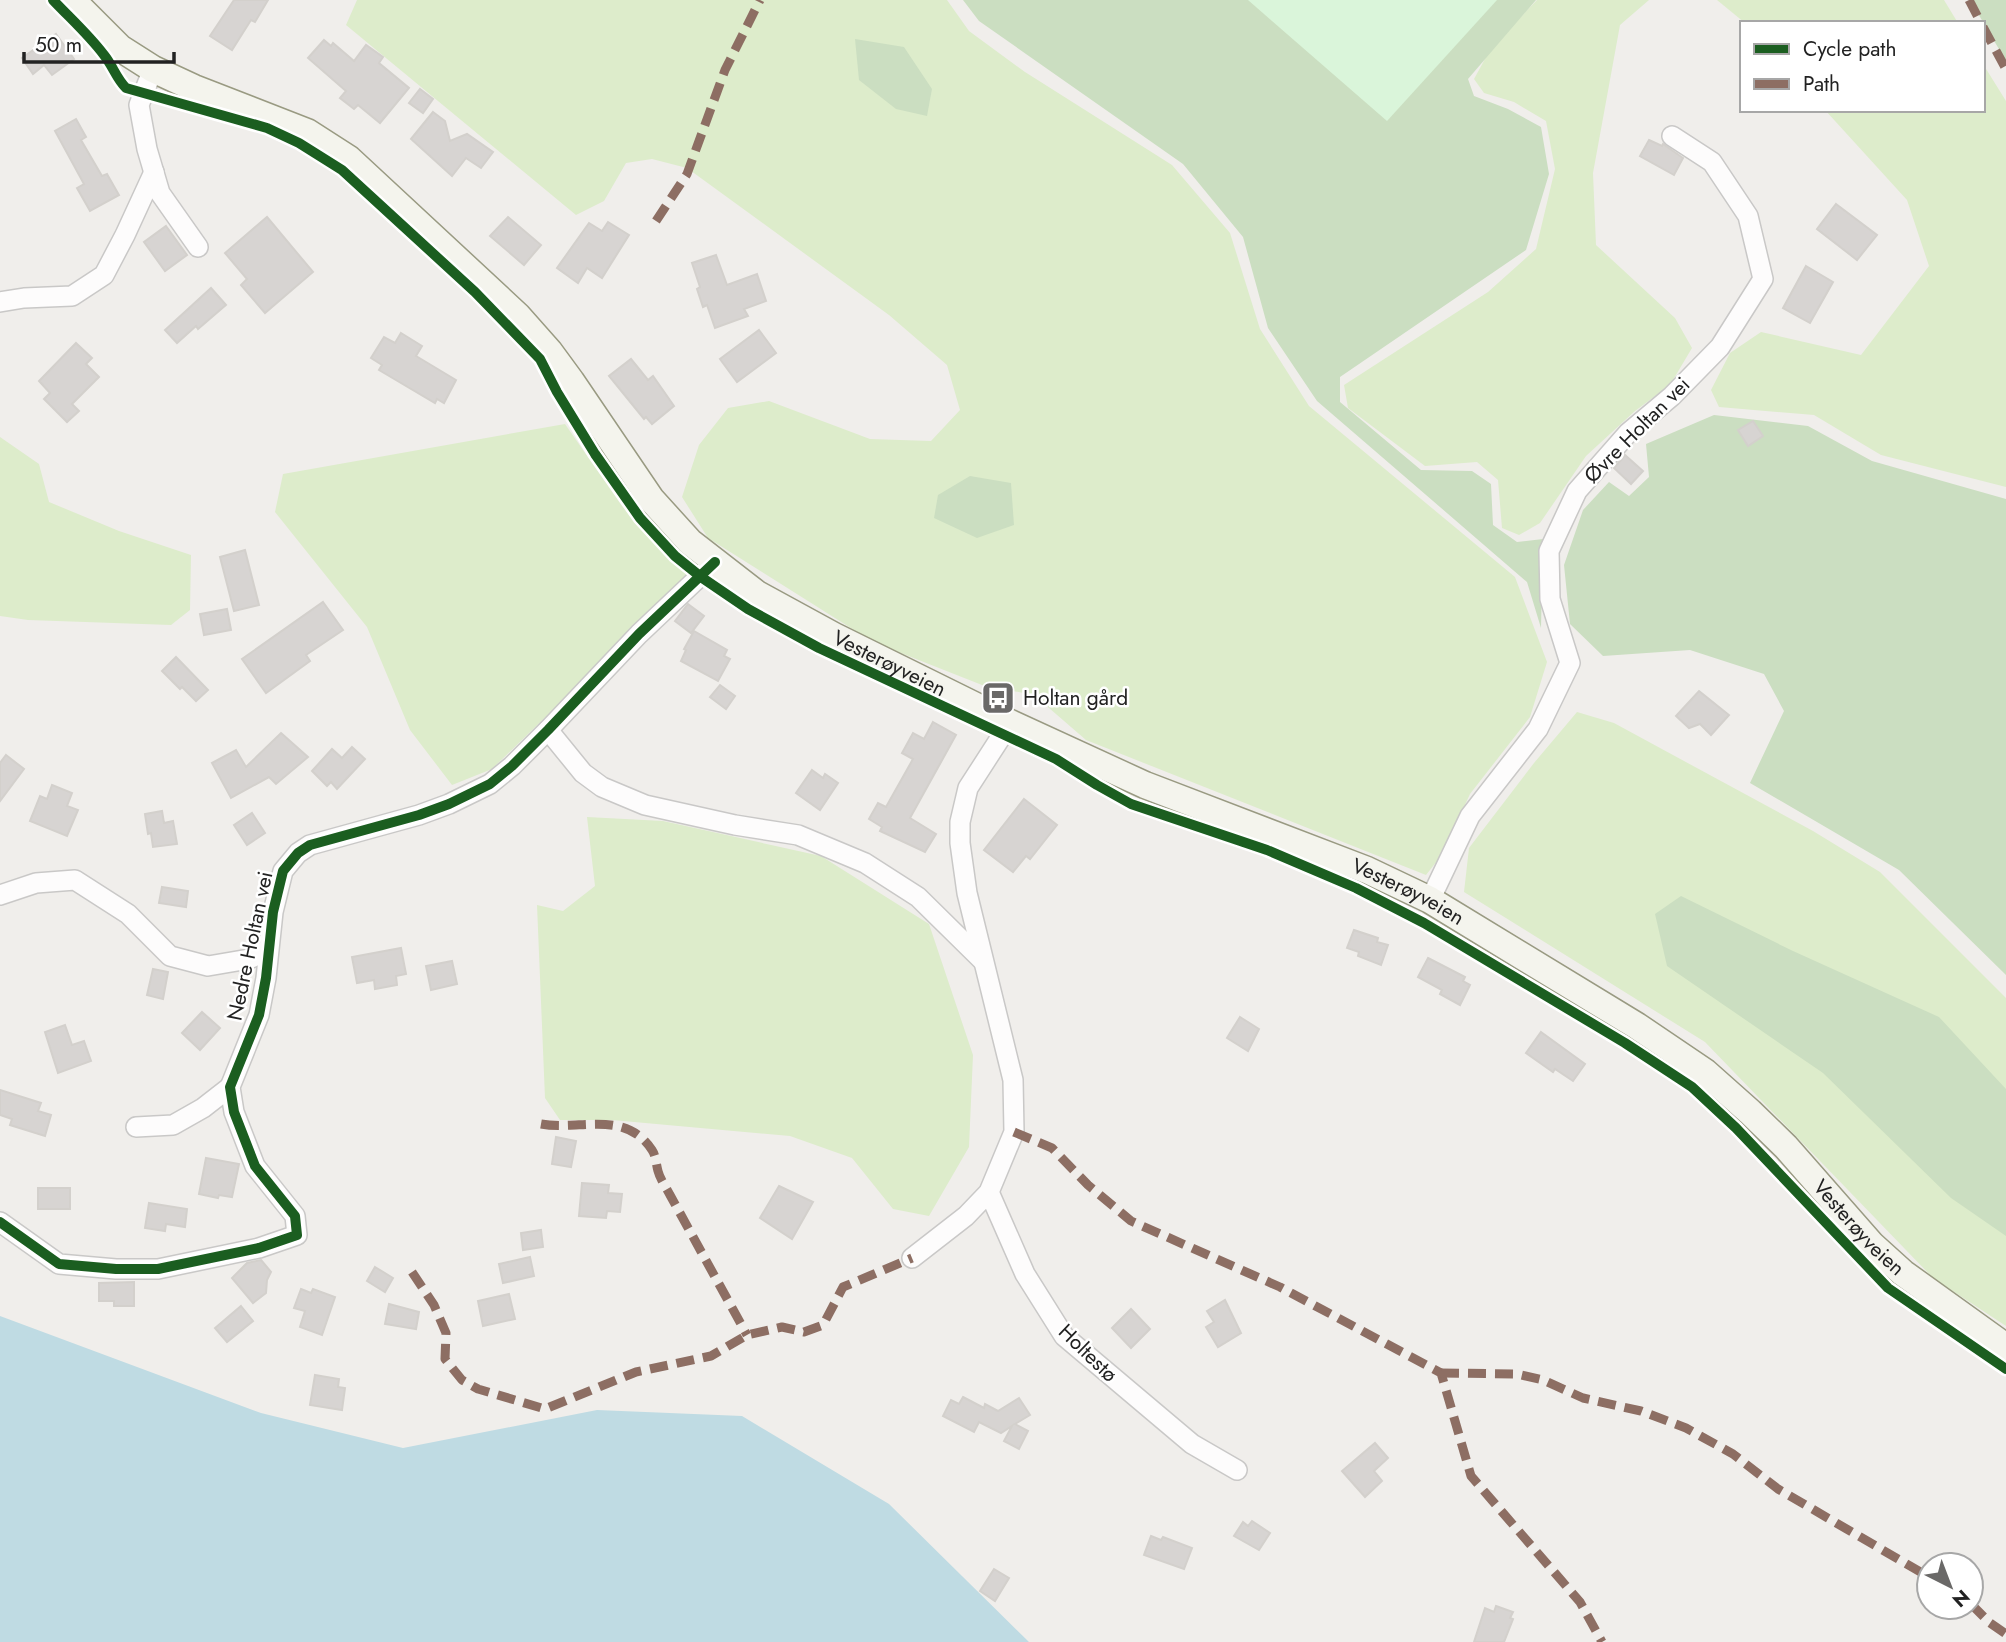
<svg xmlns="http://www.w3.org/2000/svg" width="2006" height="1642" viewBox="0 0 2006 1642" font-family="Jost,sans-serif">
<style>
.grass{fill:#ddeccb}
.forest{fill:#cbdec1}
.park{fill:#daf5da}
.water{fill:#bfdbe3}
.building{fill:#d7d4d2;stroke:#d3d0cc;stroke-width:2}
.lines{fill:none;stroke-linecap:round;stroke-linejoin:round}
.street-casing{stroke:#c9c8c7;stroke-width:22}
.secondary-casing{stroke:#999a82;stroke-width:29}
.street{stroke:#fdfcfc;stroke-width:19}
.secondary{stroke:#f4f4ed;stroke-width:26}
.quiet{stroke:#8d6e63;stroke-width:9;stroke-dasharray:18 9;stroke-linecap:butt}
.cycleway-casing{stroke:#fff;stroke-width:15}
.cycleway{stroke:#1b5e20;stroke-width:10}
.labels{text-anchor:middle;stroke-width:5;stroke-linejoin:round;paint-order:stroke}
.street-label{font-size:21px;fill:#222;stroke:#fff}
.poi-label{font-size:21px;fill:#222;stroke:#fff;text-anchor:start}
</style>
<rect width="100%" height="100%" fill="#f0eeeb"/>
<g class="grass">
<path d="M357 0H947L969 31 1025 72 1172 165 1230 233 1260 329 1309 406 1515 577 1547 662 1530 717 1470 794 1441 856 1426 875 1086 740 1034 695 982 685 873 642 708 538 682 497 699 445 728 408 769 401 870 439 931 441 960 410 947 365 889 315 687 168 652 159 626 163 604 201 576 215 346 25Z"/>
<path d="M1537 0H1649L1620 25 1593 173 1596 245 1675 318 1692 348 1670 385 1635 411 1586 456 1540 523 1519 535 1502 528 1498 480 1477 462 1425 466 1348 408 1344 385 1488 292 1536 249 1555 169 1546 121 1514 102 1484 93 1474 79 1491 48Z"/>
<path d="M1717 0H1944L1958 23H1745Z"/>
<path d="M1983 64 2006 101V487L1881 455 1814 415 1719 407 1711 390 1730 353 1761 332 1861 355 1929 266 1907 200 1825 110H1983Z"/>
<path d="M565 424 622 506 696 571 492 769 452 785 410 730 367 627 275 512 283 474Z"/>
<path d="M0 437 39 464 49 502 119 531 191 555 190 610 171 625 28 620 0 616Z"/>
<path d="M1577 712 1614 723 1813 831 1880 872 2006 998V1326L1933 1278 1705 1042 1464 892 1469 848 1534 763Z"/>
<path d="M587 817 663 821 821 856 929 924 973 1055 969 1147 929 1216 893 1209 852 1158 790 1136 612 1120H560L545 1098 537 905 563 911 595 886Z"/>
</g>
<g class="forest">
<path d="M963 0H1536L1468 79 1474 96 1508 109 1541 127 1549 174 1526 250 1340 377V402L1421 470 1472 471 1491 484 1493 525 1517 542 1543 539 1541 628 1527 582 1317 401 1268 328 1243 237 1183 164 979 21Z"/>
<path d="M1970 0H2006V61Z"/>
<path d="M855 39 904 47 932 89 927 116 896 109 859 80Z"/>
<path d="M1714 415 1808 426 1872 461 2006 499V975L1899 870 1750 783 1784 711 1764 674 1690 650 1603 656 1570 624 1564 565 1583 510 1609 482 1629 496 1649 477 1646 444Z"/>
<path d="M970 476 1011 483 1014 525 977 538 934 518 938 495Z"/>
<path d="M1681 896 1793 951 1939 1017 2006 1089V1236L1951 1198 1823 1073 1667 966 1655 914Z"/>
</g>
<path class="park" d="M1248 0H1497L1387 121Z"/>
<path class="water" d="M0 1316 261 1413 403 1448 597 1410 742 1416 889 1504 1029 1642H0Z"/>
<g class="building">
<path d="M234 0H268L255 22 251 20 232 50 210 36Z"/>
<path d="M56 34 74 59 52 75 44 65 33 74 22 58Z"/>
<path d="M324 40 331 46 333 43 354 61 366 45 383 57 379 63 409 88 380 123 358 105 354 109 340 98 346 91 308 58Z"/>
<path d="M420 89 433 99 423 113 409 103Z"/>
<path d="M433 112 445 121 450 141 467 134 493 152 481 168 466 158 452 176 411 139Z"/>
<path d="M76 119 86 137 81 140 102 176 107 174 119 195 90 211 77 188 84 184 55 131Z"/>
<path d="M1649 140 1662 146 1663 144 1683 158 1674 175 1640 156Z"/>
<path d="M1836 204 1877 235 1857 260 1817 229Z"/>
<path d="M267 217 313 272 265 313 241 285 247 279 225 253Z"/>
<path d="M508 217 541 245 524 265 490 236Z"/>
<path d="M608 222 629 235 602 278 587 268 578 283 557 268 589 223 602 231Z"/>
<path d="M166 226 187 255 165 271 144 242Z"/>
<path d="M716 255 727 285 757 274 766 301 744 309 748 316 715 328 707 305 703 307 697 289 700 287 692 263Z"/>
<path d="M1806 266 1833 282 1810 323 1783 308Z"/>
<path d="M211 288 226 305 198 329 196 326 177 343 165 330Z"/>
<path d="M759 330 776 353 737 382 720 359Z"/>
<path d="M401 333 422 346 416 356 456 380 444 403 437 399 435 403 379 370 382 365 371 358 384 337 395 343Z"/>
<path d="M76 343 92 358 86 364 99 377 72 404 79 411 67 422 44 399 50 393 39 381Z"/>
<path d="M631 359 648 380 653 376 674 406 652 424 646 417 644 419 609 376Z"/>
<path d="M1753 421 1763 436 1748 446 1738 430Z"/>
<path d="M1625 455 1643 471 1631 484 1614 468Z"/>
<path d="M245 550 259 605 234 611 220 557Z"/>
<path d="M323 602 343 630 306 655 310 661 266 693 242 659Z"/>
<path d="M688 604 704 616 691 633 675 621Z"/>
<path d="M227 609 231 630 204 635 200 614Z"/>
<path d="M694 631 727 650 724 656 730 659 718 681 681 661 686 650 684 649Z"/>
<path d="M176 657 208 690 196 701 182 687 180 689 162 671Z"/>
<path d="M720 685 735 696 726 709 710 697Z"/>
<path d="M1699 691 1729 715 1711 735 1700 724 1689 728 1676 716Z"/>
<path d="M933 722 956 735 910 818 936 834 925 852 880 831 882 827 869 819 878 803 886 807 913 759 902 753 913 733 924 739Z"/>
<path d="M281 733 308 757 276 784 269 777 231 798 212 763 236 750 246 767Z"/>
<path d="M352 747 365 759 337 789 331 782 327 786 312 771 332 749 342 758Z"/>
<path d="M6 755 24 769 0 801V763Z"/>
<path d="M812 770 823 778 825 774 838 783 820 810 796 793Z"/>
<path d="M52 785 72 793 67 806 78 810 67 836 30 821 40 796 47 799Z"/>
<path d="M1024 799 1057 825 1030 859 1026 856 1013 872 984 850Z"/>
<path d="M162 811 164 823 173 821 177 844 153 847 151 833 148 834 145 814Z"/>
<path d="M252 813 265 833 247 845 234 825Z"/>
<path d="M162 887 188 891 186 907 159 903Z"/>
<path d="M1354 930 1378 938 1377 942 1388 945 1381 965 1358 956 1359 952 1347 948Z"/>
<path d="M401 948 406 974 396 976 397 985 375 989 374 980 357 983 352 957Z"/>
<path d="M1428 958 1465 977 1463 981 1470 985 1460 1005 1440 994 1442 990 1418 977Z"/>
<path d="M452 961 457 984 431 990 426 966Z"/>
<path d="M153 969 168 972 163 999 147 995Z"/>
<path d="M202 1012 220 1028 200 1050 182 1033Z"/>
<path d="M1240 1017 1259 1029 1248 1051 1227 1038Z"/>
<path d="M65 1025 72 1045 84 1041 91 1061 58 1073 45 1032Z"/>
<path d="M1541 1032 1585 1064 1573 1081 1555 1069 1553 1072 1526 1053Z"/>
<path d="M0 1090 41 1103 38 1111 51 1115 45 1136 10 1125 12 1119 0 1115Z"/>
<path d="M556 1137 576 1141 571 1167 552 1164Z"/>
<path d="M206 1158 239 1164 232 1197 219 1195 218 1198 199 1194Z"/>
<path d="M582 1183 609 1185 608 1193 622 1194 620 1212 607 1211 606 1218 579 1216Z"/>
<path d="M779 1186 813 1202 792 1239 760 1218Z"/>
<rect x="38" y="1188" width="32" height="21"/>
<path d="M149 1203 187 1209 185 1227 166 1224 165 1231 145 1228Z"/>
<path d="M541 1230 543 1247 523 1250 521 1233Z"/>
<path d="M530 1257 534 1276 503 1283 499 1264Z"/>
<path d="M261 1260 271 1272 267 1280 266 1293 253 1303 232 1278 247 1263Z"/>
<path d="M375 1267 393 1278 385 1292 367 1281Z"/>
<path d="M134 1282V1306H114V1301H99V1283Z"/>
<path d="M301 1289 311 1293 313 1289 335 1297 322 1335 300 1327 305 1311 294 1308Z"/>
<path d="M509 1294 515 1319 483 1326 478 1301Z"/>
<path d="M1225 1300 1241 1333 1218 1347 1206 1327 1214 1322 1207 1311Z"/>
<path d="M389 1304 419 1312 416 1329 385 1324Z"/>
<path d="M241 1306 253 1321 227 1342 215 1328Z"/>
<path d="M1131 1309 1150 1329 1131 1348 1112 1328Z"/>
<path d="M315 1375 339 1379 338 1387 345 1388 342 1410 310 1405Z"/>
<path d="M963 1397 984 1408 985 1404 998 1411 1019 1398 1030 1415 1015 1424 1028 1431 1019 1449 1004 1441 1012 1426 1001 1433 979 1422 974 1432 943 1416 951 1400 959 1404Z"/>
<path d="M1375 1443 1388 1458 1374 1471 1382 1481 1365 1497 1342 1471Z"/>
<path d="M1252 1521 1270 1533 1259 1550 1234 1536 1243 1522 1248 1526Z"/>
<path d="M1151 1536 1161 1540 1163 1537 1192 1548 1184 1569 1144 1555Z"/>
<path d="M994 1569 1009 1578 995 1601 980 1591Z"/>
<path d="M1496 1606 1513 1612 1510 1618 1513 1619 1504 1642H1474L1485 1608 1494 1612Z"/>
</g>
<g class="lines">
<defs>
<g id="street">
<path d="M153 69 139 105 147 149 160 193 198 247"/>
<path d="M0 302 24 298 72 296 104 275 125 235 154 172"/>
<path d="M548 730 583 773 602 787 645 805 735 825 798 835 865 863 918 897 983 961"/>
<path d="M0 895 36 883 75 880 128 914 170 956 208 966 249 959 268 950"/>
<path d="M1430 900 1470 816 1538 729 1570 663 1550 599 1549 551 1577 491 1628 433 1672 396 1720 347 1763 279 1748 216 1712 162 1672 136"/>
<path d="M136 1127 173 1125 203 1108 230 1087"/>
<path d="M989 1192 1025 1274 1064 1336 1192 1444 1237 1470"/>
<path d="M0 1222 59 1264 116 1269H158L259 1248 297 1235 295 1216 255 1166 234 1112 230 1087 259 1015 266 978 273 912 283 871 298 853 310 845 419 815 449 804 490 784 512 766 548 730 639 634 715 562"/>
<path d="M912 1258 966 1216 989 1192 1014 1132 1013 1080 967 893 960 843V822L968 788 1010 723"/>
</g>
<g id="secondary">
<path id="s1" d="M72 0 120 48 153 69 194 88 307 132 349 159 518 316 549 351 571 381 651 499 690 542 757 594 834 636 1010 723 1145 785 1367 870 1430 900 1637 1026 1705 1072 1750 1112 1786 1147 1872 1245 1903 1273 2006 1347"/>
</g>
</defs>
<use href="#street" class="street-casing"/>
<use href="#secondary" class="secondary-casing"/>
<use href="#street" class="street"/>
<use href="#secondary" class="secondary"/>
<g class="quiet">
<path d="M1969 0 1981 23"/>
<path d="M1983 27 2006 69"/>
<path d="M656 221 687 174 725 70 760 0"/>
<path d="M541 1124C580 1131 625 1109 652 1150 656 1156 656 1164 658 1171 660 1179 666 1187 670 1195L747 1335"/>
<path d="M1014 1132 1052 1148 1088 1185 1131 1221 1280 1287 1441 1373 1471 1476 1580 1602 1602 1642"/>
<path d="M412 1272 434 1305 446 1333 445 1359 462 1380 478 1389 545 1409 636 1372 711 1356 747 1335 782 1327 804 1332 823 1325 843 1287 912 1258"/>
<path d="M1441 1373 1517 1374 1543 1380 1583 1398 1641 1411 1686 1428 1733 1454 1778 1489 1929 1577"/>
<path d="M1971 1604 1990 1623 2006 1634"/>
</g>
<defs>
<g id="cycleway">
<path d="M53 0C70 18 89 35 104 55 113 66 116 78 126 88L267 128 299 143 342 170 475 292 540 359 557 392 595 454 640 518 675 556 701 577 748 609 819 648 1056 759 1097 785 1131 804 1267 850 1356 888 1424 923 1625 1043 1692 1087 1736 1128 1888 1288 2006 1369"/>
<path d="M0 1222 59 1264 116 1269H158L259 1248 297 1235 295 1216 255 1166 234 1112 230 1087 259 1015 266 978 273 912 283 871 298 853 310 845 419 815 449 804 490 784 512 766 548 730 639 634 715 562"/>
</g>
</defs>
<use href="#cycleway" class="cycleway-casing"/>
<use href="#cycleway" class="cycleway"/>
</g>
<defs>
<symbol id="bus-square" viewBox="-11 -11 22 22"><rect x="-9" y="-9" width="18" height="18" rx="4" fill="#6a6968" stroke="#fff"/><path d="M-5-6H5V4H4V6H2V4H-2V6H-4V4H-5ZM-3.5-4V0h7V-4ZM-3.5 1.2v1.5H-2V1.2ZM2 1.2v1.5H3.5V1.2Z" fill="#fff"/></symbol>
</defs>
<g fill-rule="evenodd">
<use href="#bus-square" x="979" y="679" width="38" height="38"/>
</g>
<g class="labels">
<g class="street-label">
<text transform="translate(1637 430) rotate(-45)" y="7">Øvre Holtan vei</text>
<text dy="7" stroke="none"><textPath href="#s1" startOffset="1073">Vesterøyveien</textPath></text>
<text dy="7" stroke="none"><textPath href="#s1" startOffset="1640">Vesterøyveien</textPath></text>
<text transform="translate(250 946) rotate(-78)" y="7">Nedre Holtan vei</text>
<text dy="7" stroke="none"><textPath href="#s1" startOffset="2207">Vesterøyveien</textPath></text>
<text transform="translate(1088 1353) rotate(44)" y="7">Holtestø</text>
</g>
<g class="poi-label">
<text x="1023" y="705">Holtan gård</text>
</g>
</g>
<rect x="1740" y="21" width="245" height="91" fill="#ffffff" stroke="#a7a7a7" stroke-width="2"/>
<rect x="1754" y="44" width="35" height="10" fill="#1b5e20" stroke="#a7a7a7" stroke-width="2"/>
<text x="1803" y="56" font-size="21" fill="#222222">Cycle path</text>
<rect x="1754" y="79" width="35" height="10" fill="#8d6e63" stroke="#a7a7a7" stroke-width="2"/>
<text x="1803" y="91" font-size="21" fill="#222222">Path</text>
<g transform="translate(1950 1586) rotate(138)"><circle r="33" fill="#ffffff" stroke="#a7a7a7" stroke-width="2"/>
<path d="M0-5L12 26L0 18L-12 26Z" fill="#6a6968"/>
<text y="-10" font-size="19" font-weight="bold" text-anchor="middle" fill="#222222">N</text>
</g>
<path d="M24 52v10h150v-10" fill="none" stroke="#222222" stroke-width="3.5"/>
<text x="35" y="52" font-size="21" fill="#222222" stroke="#ffffff" stroke-width="5" paint-order="stroke">50 m</text>
</svg>
